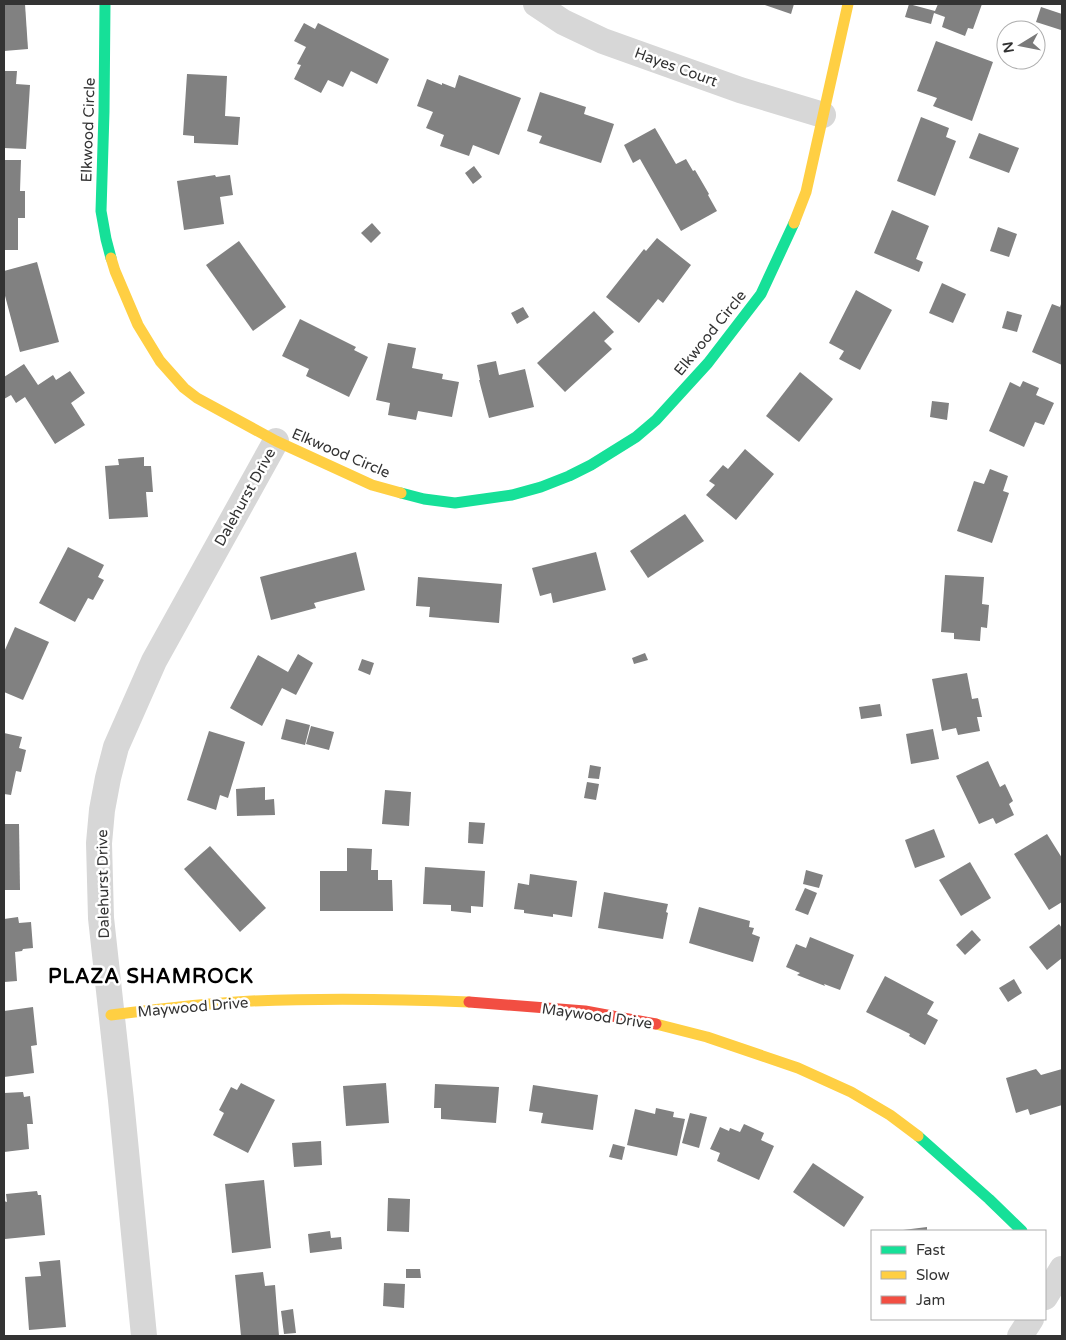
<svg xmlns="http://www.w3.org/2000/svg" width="1066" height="1340" viewBox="0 0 1066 1340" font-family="'Varela Round',sans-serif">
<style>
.building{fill:#818181}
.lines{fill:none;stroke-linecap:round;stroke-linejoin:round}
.street{stroke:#d7d7d7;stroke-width:26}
.fast{stroke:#16e098;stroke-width:11}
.slow{stroke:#ffcf43;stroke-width:11}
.jam{stroke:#f24e42;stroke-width:11}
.labels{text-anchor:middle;stroke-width:5;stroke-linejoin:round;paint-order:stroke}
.street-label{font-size:15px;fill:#333;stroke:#fff}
.district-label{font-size:20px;font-weight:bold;letter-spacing:1px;fill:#000;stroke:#fff}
</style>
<rect width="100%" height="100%" fill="#fff"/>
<g class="building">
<path d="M4 4H25L28 49 4 51Z"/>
<path d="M762 4H794L791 14Z"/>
<path d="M909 4 935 11 938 4H982L973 29 968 28 965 36 942 27 945 17 934 13 931 24 905 17Z"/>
<path d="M1041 7 1062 14V26L1061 30 1036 22Z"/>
<path d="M304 23 315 29 318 23 389 59 377 84 351 71 343 87 328 80 321 93 294 79 301 65 297 64 306 47 294 41Z"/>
<path d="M936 41 993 62 972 121 933 106 937 98 917 91Z"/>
<path d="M4 71H17L16 84 30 85 26 149 4 148Z"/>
<path d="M187 74 227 76 225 116 240 117 238 145 194 143V136L183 135Z"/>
<path d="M459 75 521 98 499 155 473 145 469 156 440 146 444 135 426 128 433 112 417 106 427 79 442 85V83L455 88Z"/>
<path d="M540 92 586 107 584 114 614 124 601 163 539 143 542 136 527 131Z"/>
<path d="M921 117 949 128 946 137 956 141 935 196 897 181Z"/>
<path d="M655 128 676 164 686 159 693 171 695 170 709 194 708 195 717 211 681 231 640 159 633 163 624 145Z"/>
<path d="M979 133 1019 148 1009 173 969 158Z"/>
<path d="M4 160H21L20 191H25V218H18V250H4Z"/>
<path d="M474 166 482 177 473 184 465 173Z"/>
<path d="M215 175 216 177 230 175 233 195 220 197 224 224 184 230 177 181Z"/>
<path d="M892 210 929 226 916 259 923 262 919 272 874 253Z"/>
<path d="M372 223 381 233 371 243 361 233Z"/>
<path d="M998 227 1017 234 1009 257 990 251Z"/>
<path d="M657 238 691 265 663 303 658 299 639 323 606 297 644 249 646 251Z"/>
<path d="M239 241 286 307 253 331 206 265Z"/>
<path d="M37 262 59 342 20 352 4 292V271Z"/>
<path d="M942 283 966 294 953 323 929 313Z"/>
<path d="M856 290 892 310 860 370 839 359 844 351 829 343Z"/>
<path d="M1062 301V365L1032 352 1052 304 1060 307Z"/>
<path d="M523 307 529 317 517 324 511 313Z"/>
<path d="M594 311 614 332 604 341 612 349 565 392 537 363Z"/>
<path d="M1007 311 1022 315 1017 332 1002 328Z"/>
<path d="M300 319 356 347 354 350 368 357 349 397 306 376 309 369 282 356Z"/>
<path d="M388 343 416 348 412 368 443 374 442 379 459 382 452 417 418 411 416 420 388 415 390 403 376 400Z"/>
<path d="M496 361 499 375 525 369 534 407 489 418 479 380H480L477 365Z"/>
<path d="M24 364 38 385 53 375 56 380 70 371 85 393 71 403 85 425 55 444 25 397 16 403 11 395 4 399V377Z"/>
<path d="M800 372 833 399 799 442 766 416Z"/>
<path d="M1023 381 1039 388 1036 395 1054 403 1044 425 1035 422 1024 447 989 431 1010 382 1020 387Z"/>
<path d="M932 401 949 403 947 420 930 417Z"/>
<path d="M745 449 774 474 736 520 706 495 715 485 709 481 723 465 728 469Z"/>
<path d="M144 457V466H151L153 492H146L148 517 109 519 105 466 119 465 118 459Z"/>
<path d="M990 469 1008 476 1003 491 1009 493 992 543 957 531 974 481 984 484Z"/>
<path d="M685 514 704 541 648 578 630 551Z"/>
<path d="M68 547 104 565 98 577 104 580 93 600 88 598 75 622 39 603Z"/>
<path d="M356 552 365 590 314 603 316 608 271 620 260 577Z"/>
<path d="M596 552 606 590 553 603 551 593 540 596 532 568Z"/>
<path d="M945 575 984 577 982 604 989 605 987 628 981 627 980 641 954 639V633L941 632Z"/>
<path d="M418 577 502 584 499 623 429 617 430 607 416 606Z"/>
<path d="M15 627 49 642 23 700 4 692V652Z"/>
<path d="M645 653 648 660 634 664 632 658Z"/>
<path d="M298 654 313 663 296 695 282 688 262 726 230 708 258 655 288 672Z"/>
<path d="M362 659 374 663 370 675 358 670Z"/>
<path d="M967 673 972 699 978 698 982 717H977L980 731 958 735 956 728 942 731 932 679Z"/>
<path d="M880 704 882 716 861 719 859 707Z"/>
<path d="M286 719 310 725 305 745 281 739Z"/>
<path d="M311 726 334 732 329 750 306 744Z"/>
<path d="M933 729 939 759 911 764 906 734Z"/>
<path d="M209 731 245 742 228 798 220 795 216 810 187 800Z"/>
<path d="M4 733 22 737 19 748 26 750 21 772 16 771 11 795 4 794Z"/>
<path d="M988 761 1000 787 1005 784 1013 801 1009 804 1014 815 996 824 993 818 979 824 956 776Z"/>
<path d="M590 765 601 767 599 779 588 778Z"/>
<path d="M587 782 599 784 596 800 584 798Z"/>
<path d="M265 787V800L274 799 275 815 237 816 236 789Z"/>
<path d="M385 790 411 792 409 826 382 824Z"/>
<path d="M469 822 485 823 483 844 468 843Z"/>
<path d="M4 824H19L20 890H4Z"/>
<path d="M934 829 945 857 915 868 905 840Z"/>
<path d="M1047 834 1062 858V902L1049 910 1014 854Z"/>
<path d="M210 846 266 908 240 932 184 869Z"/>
<path d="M347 848 372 849 371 870H378V880H392L393 911H320V871H347Z"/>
<path d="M970 862 991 898 961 916 939 880Z"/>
<path d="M425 867 485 871 483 907 471 906V913L451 911V905L423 904Z"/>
<path d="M806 870 823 875 819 888 803 884Z"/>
<path d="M530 874 577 881 572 917 553 914V917L524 913V910L514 909 518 883 529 885Z"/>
<path d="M805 888 817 893 808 915 795 910Z"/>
<path d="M604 892 668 904 666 912 668 913 663 939 598 928Z"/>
<path d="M699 907 750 921 749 927 754 928 752 934 760 937 753 962 689 943Z"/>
<path d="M18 917 19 923 31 922 33 948 23 949 22 951 15 952 17 981 4 982V919Z"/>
<path d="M1059 924 1062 928V958L1047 970 1029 947Z"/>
<path d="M972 930 981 940 965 955 956 945Z"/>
<path d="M810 937 854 955 840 990 824 984 825 986 797 975 800 973 786 967 796 944 806 948Z"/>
<path d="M885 976 934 1002 927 1014 938 1020 925 1045 909 1036 910 1034 866 1012Z"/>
<path d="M1014 979 1022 993 1008 1002 999 988Z"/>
<path d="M33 1007 37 1045 31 1046 34 1073 4 1077V1011Z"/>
<path d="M1036 1069 1041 1075 1062 1069V1105L1030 1115 1028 1109 1016 1113 1006 1078Z"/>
<path d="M241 1083 275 1100 248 1153 213 1135 224 1113 219 1110 231 1087 237 1090Z"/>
<path d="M386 1083 389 1123 346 1126 343 1086Z"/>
<path d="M435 1084 499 1087 496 1123 441 1119V1108H434Z"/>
<path d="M533 1085 598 1095 593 1130 541 1123 543 1113 529 1111Z"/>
<path d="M23 1092 24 1097 30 1096 33 1124H27L29 1149 4 1152V1093Z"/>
<path d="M656 1108 674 1112 673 1117 685 1119 677 1156 627 1145 635 1109 655 1114Z"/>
<path d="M690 1113 707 1117 699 1148 682 1143Z"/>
<path d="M744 1124 764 1133 761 1140 774 1146 759 1180 717 1161 720 1153 710 1149 720 1127 729 1131 730 1128 740 1132Z"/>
<path d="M321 1141 322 1165 294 1167 292 1143Z"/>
<path d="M613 1144 625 1147 622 1160 609 1157Z"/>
<path d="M813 1163 864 1197 844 1227 793 1192Z"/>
<path d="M264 1180 271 1248 232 1253 225 1184Z"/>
<path d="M37 1191 38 1195H41L45 1235 5 1239 4 1224V1201L7 1202 6 1194Z"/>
<path d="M388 1198 410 1199 409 1232 387 1231Z"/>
<path d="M927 1227V1231H903V1230Z"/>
<path d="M330 1231 331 1238 341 1237 342 1249 310 1253 308 1234Z"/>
<path d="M60 1260 66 1327 29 1330 25 1277 41 1276 39 1262Z"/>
<path d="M406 1269H420L421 1278H406Z"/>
<path d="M263 1272 265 1286 275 1285 279 1336H241L235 1275Z"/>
<path d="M384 1283 405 1284 404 1308 383 1306Z"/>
<path d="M293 1309 296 1333 284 1334 281 1311Z"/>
</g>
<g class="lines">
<g class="street">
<path d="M536 4 563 22 603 41 740 90 823 115"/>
<path d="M1045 1297 1062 1269"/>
<path d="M144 1336 121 1100 101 918 99 843 102 810 108 778 116 747 154 661 276 441"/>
<path d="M1020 1336 1031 1319"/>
</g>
<g class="fast">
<path d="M105 4 104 112 101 211 106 239 111 258"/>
<path d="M401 493 424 499 455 503 512 495 541 487 569 476 591 465 636 437 656 420 708 363 761 294 794 223"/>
<path d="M918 1136 989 1199 1022 1231"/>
</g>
<g class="slow">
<path d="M794 223 806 192 848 4"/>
<path d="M111 258 115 271 138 325 160 361 184 388 197 398 276 441 372 485 401 493"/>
<path d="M111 1015C158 1009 205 1003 252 1001 324 998 397 999 469 1002"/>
<path d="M656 1024 707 1037 798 1068 851 1092 890 1115 918 1136"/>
</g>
<path class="jam" d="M469 1002 585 1011 656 1024"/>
</g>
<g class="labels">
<g class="street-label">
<text transform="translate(676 67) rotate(20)" y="5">Hayes Court</text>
<text transform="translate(88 130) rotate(-88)" y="5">Elkwood Circle</text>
<text transform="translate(710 333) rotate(-51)" y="5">Elkwood Circle</text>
<text transform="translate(341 453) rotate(23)" y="5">Elkwood Circle</text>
<text transform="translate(245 497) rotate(-61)" y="5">Dalehurst Drive</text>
<text transform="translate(103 884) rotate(-91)" y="5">Dalehurst Drive</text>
<text transform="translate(193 1007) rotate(-5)" y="5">Maywood Drive</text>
<text transform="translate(597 1016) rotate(8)" y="5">Maywood Drive</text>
</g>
<g class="district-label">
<text x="151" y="983">PLAZA SHAMROCK</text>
</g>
</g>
<rect width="1066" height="1340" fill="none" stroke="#333333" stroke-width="10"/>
<rect x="871" y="1230" width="175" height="90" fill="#ffffff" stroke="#adadad"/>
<rect x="881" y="1246" width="25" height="8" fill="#16e098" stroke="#adadad"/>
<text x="916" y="1255" font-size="15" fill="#333333">Fast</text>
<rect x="881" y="1271" width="25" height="8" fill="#ffcf43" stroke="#adadad"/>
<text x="916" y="1280" font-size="15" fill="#333333">Slow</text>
<rect x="881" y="1296" width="25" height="8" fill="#f24e42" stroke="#adadad"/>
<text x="916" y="1305" font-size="15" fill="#333333">Jam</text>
<g transform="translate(1021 45) rotate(260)"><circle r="24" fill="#ffffff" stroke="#adadad"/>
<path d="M0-4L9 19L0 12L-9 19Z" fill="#7a7a7a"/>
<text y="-8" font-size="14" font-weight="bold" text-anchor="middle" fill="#333333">N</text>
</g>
</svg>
